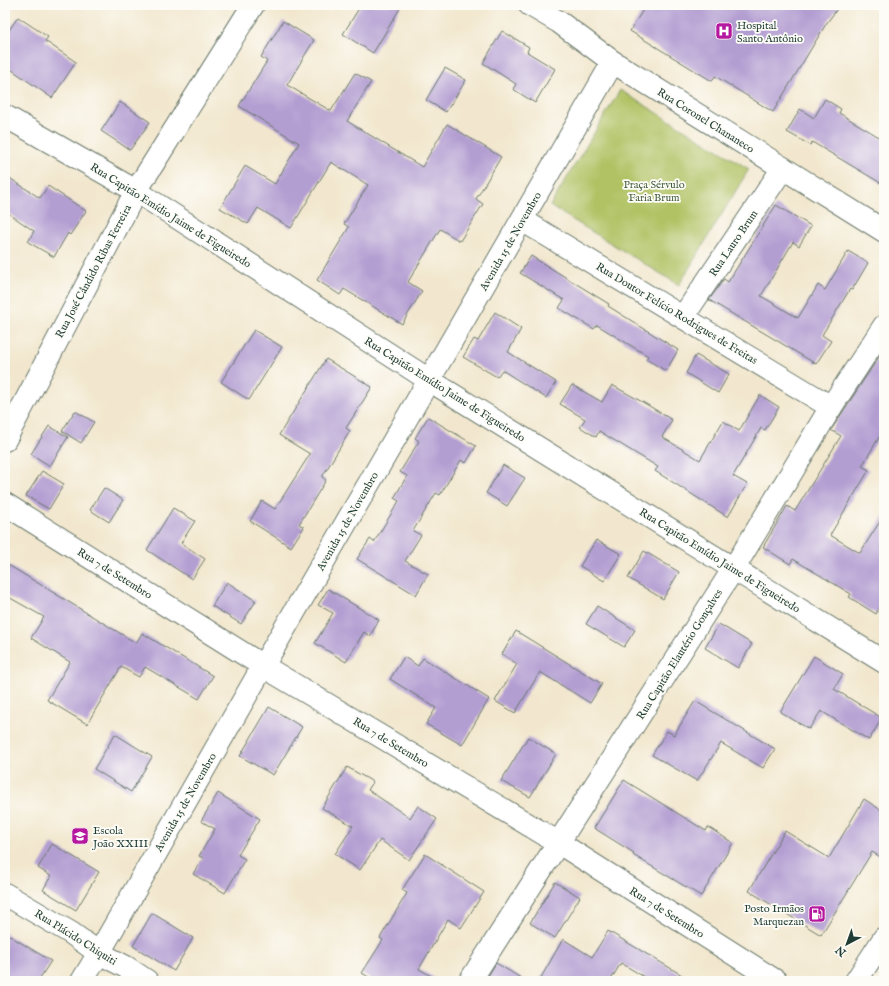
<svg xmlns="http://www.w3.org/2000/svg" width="889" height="986" viewBox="0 0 889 986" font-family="'IM FELL English',serif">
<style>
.green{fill:#b1c265;stroke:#68804c}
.building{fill:#b39ed2}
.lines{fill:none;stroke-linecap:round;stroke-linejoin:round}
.minor-casing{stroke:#69786a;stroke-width:24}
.major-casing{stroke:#69786a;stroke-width:24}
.minor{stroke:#fff;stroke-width:22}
.major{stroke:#fff;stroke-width:22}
.labels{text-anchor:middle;stroke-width:3.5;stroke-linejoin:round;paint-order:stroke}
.poi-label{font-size:11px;fill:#1f3d34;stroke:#fdfcf7;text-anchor:start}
.street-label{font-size:11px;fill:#1f3d34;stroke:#fdfcf7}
.park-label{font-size:11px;fill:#445e40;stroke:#fdfcf7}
</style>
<rect width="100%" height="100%" fill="#fdfcf7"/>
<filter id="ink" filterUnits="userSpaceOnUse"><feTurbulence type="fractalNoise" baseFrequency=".025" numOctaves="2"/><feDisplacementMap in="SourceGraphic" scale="8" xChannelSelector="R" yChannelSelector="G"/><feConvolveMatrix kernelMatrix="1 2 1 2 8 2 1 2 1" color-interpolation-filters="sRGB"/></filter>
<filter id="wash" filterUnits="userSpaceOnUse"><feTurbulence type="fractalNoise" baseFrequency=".012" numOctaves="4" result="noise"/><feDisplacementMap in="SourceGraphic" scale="16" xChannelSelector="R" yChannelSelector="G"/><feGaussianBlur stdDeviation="0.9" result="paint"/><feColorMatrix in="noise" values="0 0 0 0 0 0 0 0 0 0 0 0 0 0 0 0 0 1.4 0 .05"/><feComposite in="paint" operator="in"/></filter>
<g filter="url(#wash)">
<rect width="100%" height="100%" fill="#f2e7ce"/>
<path class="green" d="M620 90 749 169 679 285 550 206Z"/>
<g id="blocks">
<g class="building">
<path d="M361 5H402L373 53 343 34Z"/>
<path d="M646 5H840L826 24 773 112 715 76 712 81 630 31Z"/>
<path d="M18 17 48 37 45 41 76 62 52 98 5 65V36Z"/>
<path d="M283 21 314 40 287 85 331 111 355 73 371 82 347 121 422 167 447 124 501 157 476 199 483 204 460 241 440 229 408 282 422 291 402 324 344 289 340 295 317 280 349 227 344 224 368 185 331 162 291 228 258 208 248 224 220 208 245 166 275 184 299 143 239 106 267 61 261 57Z"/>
<path d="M502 31 529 47 527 52 555 69 535 103 513 89 516 84 483 63Z"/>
<path d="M445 68 466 80 446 112 426 100Z"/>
<path d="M825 99 841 109 839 113 884 140V185L812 142 810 145 787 132 800 109 814 118Z"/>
<path d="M120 102 150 122 130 150 101 131Z"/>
<path d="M5 175 40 198 48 186 86 211 70 235 68 233 54 257 28 242 34 231 5 211Z"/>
<path d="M776 205 811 226 799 246 793 242 761 296 798 318 818 285 825 290 848 251 868 263 852 290 850 289 822 335 831 341 816 364 709 300 724 279 728 282Z"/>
<path d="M531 256 609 304 608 306 678 350 666 371 646 359 648 356 597 325 594 329 559 308 564 300 520 273Z"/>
<path d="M495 312 521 329 508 352 556 382 546 398 502 370 497 377 463 357 474 339 478 341Z"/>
<path d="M254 330 282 347 249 400 221 382Z"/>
<path d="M884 349V429L862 466 869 470 830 535 860 553 884 515V600L876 614 849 597 851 594 793 559 790 564 763 547 787 506 795 511 841 436 831 430Z"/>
<path d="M696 355 729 374 718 393 686 373Z"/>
<path d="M326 359 372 387 346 428 350 431 322 477 326 480 299 524 304 527 291 547 250 521 262 501 275 509 310 454 279 435Z"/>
<path d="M572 385 602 402 612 385 646 404 672 420 662 437 700 460 723 421 739 431 760 395 779 407 765 430 761 428 733 476 747 484 728 517 655 471 658 467 599 431 596 437 580 427 585 419 560 404Z"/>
<path d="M75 411 94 422 81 443 62 431Z"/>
<path d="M428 417 476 446 466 463 461 460 440 495 436 493 413 531 421 535 405 561 428 574 416 595 357 559 370 539 374 542 399 501 394 498 407 476 400 472 419 441 415 438Z"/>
<path d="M49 426 68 437 50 466 31 454Z"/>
<path d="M503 465 525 478 507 506 486 493Z"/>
<path d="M42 471 64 484 49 509 26 496Z"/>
<path d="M104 488 123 500 109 522 90 510Z"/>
<path d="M173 508 195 521 181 543 205 559 192 579 147 550Z"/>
<path d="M596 540 621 554 604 581 580 566Z"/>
<path d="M644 551 679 572 663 599 628 578Z"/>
<path d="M5 563 136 643 142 633 213 676 199 699 145 667 139 677 121 667 87 724 47 700 70 662 31 638 44 617 5 595Z"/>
<path d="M227 582 256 601 241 624 212 606Z"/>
<path d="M328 589 379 620 370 636 364 632 346 662 315 643 333 613 318 605Z"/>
<path d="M597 606 635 630 624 647 586 624Z"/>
<path d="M719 624 752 644 738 668 705 648Z"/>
<path d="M516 631 602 684 590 703 540 672 515 713 495 701 517 664 502 654Z"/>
<path d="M814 656 843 674 834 689 882 718 869 740 821 711 809 729 780 712Z"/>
<path d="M404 657 418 666 423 658 489 699 462 745 426 724 436 708 390 679Z"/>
<path d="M695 701 775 749 763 768 721 743 697 781 652 755 667 731 674 735Z"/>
<path d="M269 707 302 727 273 775 240 756Z"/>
<path d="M115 734 152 757 131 792 94 769Z"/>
<path d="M528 737 556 754 530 797 501 781Z"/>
<path d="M347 767 373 782 368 790 410 818 418 806 437 819 409 860 380 840 360 870 335 854 353 826 322 808Z"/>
<path d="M624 780 706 831 708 827 733 843 701 896 633 855 634 853 594 828Z"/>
<path d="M218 793 260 819 238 855 245 859 225 893 193 874 203 858 199 856 215 829 201 821Z"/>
<path d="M864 799 884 812V859L872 852 821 935 749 891 785 831 829 858Z"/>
<path d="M52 844 99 872 76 910 43 890 51 876 38 868Z"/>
<path d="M425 854 484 892 461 928 448 919 419 969 440 981H375L362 973 383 940 380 938 407 893 402 890Z"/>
<path d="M555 882 580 897 555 938 530 923Z"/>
<path d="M152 913 193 938 174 971 133 946Z"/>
<path d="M608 931 692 981H651L621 963 610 981H539L563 939 592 957Z"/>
<path d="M5 933 51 961 38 981H5Z"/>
<path d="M496 963 526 981H485Z"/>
</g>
</g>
</g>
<g filter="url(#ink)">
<use href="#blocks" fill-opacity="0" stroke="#69786a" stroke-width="1"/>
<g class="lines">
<defs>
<g id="minor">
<path d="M530 5 559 22 613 62 884 231"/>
<path d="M5 116 136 191 429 380 613 62"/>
<path d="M522 220 831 407"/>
<path d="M683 317 783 168"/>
<path d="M5 440 136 191 253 5"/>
<path d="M5 504 263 666"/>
<path d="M5 894 71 933 99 953 126 967 147 981"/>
<path d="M470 981 734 568 831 407 884 326"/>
<path d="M856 981 884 938"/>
</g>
<g id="major">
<path d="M263 666 559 843 776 981"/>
<path d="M82 981 99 953 263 666 429 380 884 662"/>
</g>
</defs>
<use href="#minor" class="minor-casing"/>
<use href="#major" class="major-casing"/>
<use href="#minor" class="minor"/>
<use href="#major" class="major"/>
</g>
</g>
<defs>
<symbol id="hospital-square" viewBox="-11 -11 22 22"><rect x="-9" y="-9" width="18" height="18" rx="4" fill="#b5179e" stroke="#fdfcf7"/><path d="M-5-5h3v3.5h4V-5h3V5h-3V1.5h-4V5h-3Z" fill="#fff"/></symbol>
<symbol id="school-square" viewBox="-11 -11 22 22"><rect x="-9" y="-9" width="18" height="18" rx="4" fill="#b5179e" stroke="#fdfcf7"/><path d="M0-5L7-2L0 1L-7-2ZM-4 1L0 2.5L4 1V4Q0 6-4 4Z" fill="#fff"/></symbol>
<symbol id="fuel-square" viewBox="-11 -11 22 22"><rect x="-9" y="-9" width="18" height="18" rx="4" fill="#b5179e" stroke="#fdfcf7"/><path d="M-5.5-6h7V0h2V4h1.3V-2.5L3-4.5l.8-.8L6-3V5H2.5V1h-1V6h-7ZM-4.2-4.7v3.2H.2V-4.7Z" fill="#fff"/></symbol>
</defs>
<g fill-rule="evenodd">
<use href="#hospital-square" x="714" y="21" width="20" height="20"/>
<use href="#school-square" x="70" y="826" width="20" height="20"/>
<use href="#fuel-square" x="807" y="904" width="20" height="20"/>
</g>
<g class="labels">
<g class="poi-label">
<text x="737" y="29">Hospital<tspan x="737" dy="13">Santo Antônio</tspan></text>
<text x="93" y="834">Escola<tspan x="93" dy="13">João XXIII</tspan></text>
<text x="804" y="912" text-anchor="end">Posto Irmãos<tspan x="804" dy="13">Marquezan</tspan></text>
</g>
<g class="street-label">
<text transform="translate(706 120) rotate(32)" y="4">Rua Coronel Chananeco</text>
<text transform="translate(171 215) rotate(32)" y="4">Rua Capitão Emídio Jaime de Figueiredo</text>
<text transform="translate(510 241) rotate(-60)" y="4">Avenida 15 de Novembro</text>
<text transform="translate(733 243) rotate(-56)" y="4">Rua Lauro Brum</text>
<text transform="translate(93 271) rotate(-62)" y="4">Rua José Cândido Ribas Ferreira</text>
<text transform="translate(677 313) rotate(31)" y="4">Rua Doutor Felício Rodrigues de Freitas</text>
<text transform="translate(445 389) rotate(32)" y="4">Rua Capitão Emídio Jaime de Figueiredo</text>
<text transform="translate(347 521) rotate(-60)" y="4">Avenida 15 de Novembro</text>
<text transform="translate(720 560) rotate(32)" y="4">Rua Capitão Emídio Jaime de Figueiredo</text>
<text transform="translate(115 573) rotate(32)" y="4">Rua 7 de Setembro</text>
<text transform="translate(679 654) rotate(-58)" y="4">Rua Capitão Elautério Gonçalves</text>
<text transform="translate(391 742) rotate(31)" y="4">Rua 7 de Setembro</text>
<text transform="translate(185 802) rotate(-60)" y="4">Avenida 15 de Novembro</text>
<text transform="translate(667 912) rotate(32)" y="4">Rua 7 de Setembro</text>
<text transform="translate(76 937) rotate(32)" y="4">Rua Plácido Chiquiti</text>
</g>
<g class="park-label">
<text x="654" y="188">Praça Sérvulo<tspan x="654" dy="13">Faria Brum</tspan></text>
</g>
</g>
<rect width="889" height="986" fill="none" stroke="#fdfcf7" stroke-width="20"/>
<g transform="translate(847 944) rotate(221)" stroke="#fdfcf7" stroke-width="3" paint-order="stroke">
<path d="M0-3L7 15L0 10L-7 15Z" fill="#1f3d34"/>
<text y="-6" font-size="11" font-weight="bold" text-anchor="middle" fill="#1f3d34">N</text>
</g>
</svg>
